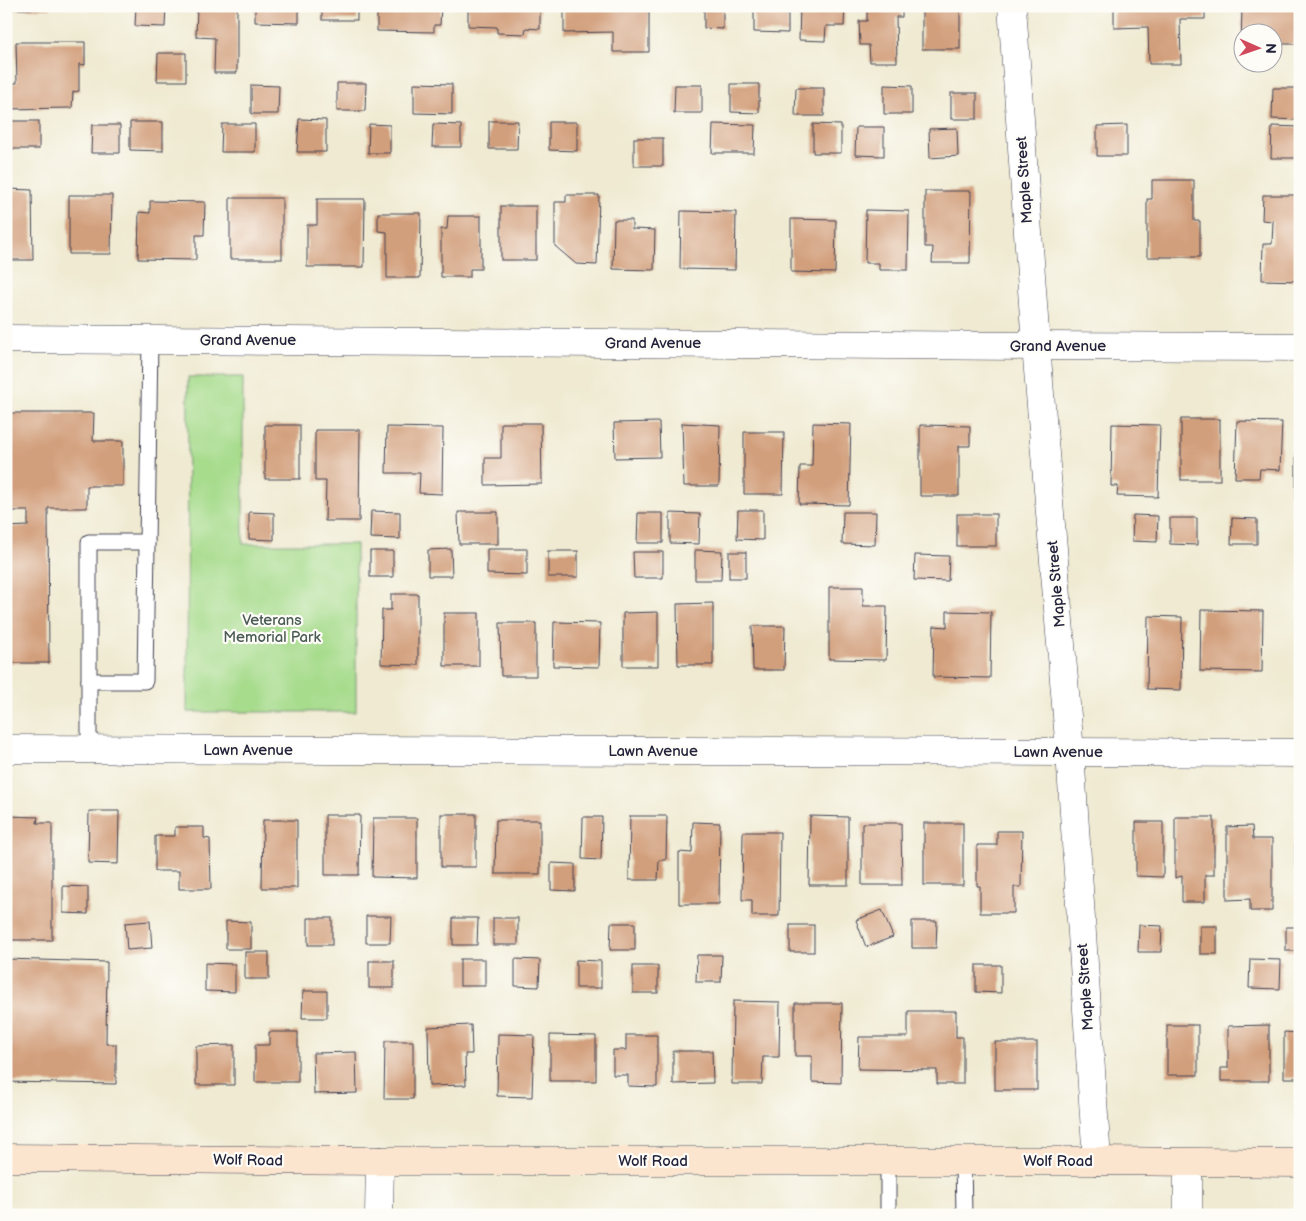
<svg xmlns="http://www.w3.org/2000/svg" width="1306" height="1221" viewBox="0 0 1306 1221" font-family="'Balsamiq Sans',sans-serif">
<style>
.green{fill:#a7dc8d;stroke:#647f64}
.building{fill:#d29f7b}
.lines{fill:none;stroke-linecap:round;stroke-linejoin:round}
.lane-casing{stroke:#414052;stroke-width:17}
.street-casing{stroke:#414052;stroke-width:29}
.secondary-casing{stroke:#414052;stroke-width:29}
.lane{stroke:#fff;stroke-width:15}
.street{stroke:#fff;stroke-width:28}
.secondary{stroke:#fce5cf;stroke-width:28}
.labels{text-anchor:middle;stroke-width:4.5;stroke-linejoin:round;paint-order:stroke}
.street-label{font-size:15px;fill:#22223b;stroke:#fdfcf7}
.park-label{font-size:15px;fill:#4a5a54;stroke:#fdfcf7}
</style>
<rect width="100%" height="100%" fill="#fdfcf7"/>
<filter id="ink" filterUnits="userSpaceOnUse"><feTurbulence type="fractalNoise" baseFrequency=".02" numOctaves="2"/><feDisplacementMap in="SourceGraphic" scale="10" xChannelSelector="R" yChannelSelector="G"/><feConvolveMatrix kernelMatrix="1 2 1 2 8 2 1 2 1" color-interpolation-filters="sRGB"/></filter>
<filter id="wash" filterUnits="userSpaceOnUse"><feTurbulence type="fractalNoise" baseFrequency=".0096" numOctaves="4" result="noise"/><feDisplacementMap in="SourceGraphic" scale="20" xChannelSelector="R" yChannelSelector="G"/><feGaussianBlur stdDeviation="1.12" result="paint"/><feColorMatrix in="noise" values="0 0 0 0 0 0 0 0 0 0 0 0 0 0 0 0 0 1.4 0 .05"/><feComposite in="paint" operator="in"/></filter>
<g filter="url(#wash)">
<rect width="100%" height="100%" fill="#efead1"/>
<path class="green" d="M188 377H243V544H356V712H187Z"/>
<g id="blocks">
<g class="building">
<rect x="6" y="6" width="45" height="3"/>
<path d="M136 6H166L165 27 135 26Z"/>
<path d="M197 6H237V73H214L215 38 196 37Z"/>
<path d="M255 6H299V23L255 22Z"/>
<rect x="322" y="6" width="35" height="14"/>
<path d="M377 6H441L440 25H434V32L377 31Z"/>
<path d="M468 6H540V29L526 28 525 34 497 33V27L468 26Z"/>
<path d="M564 6H649V52H613V32L564 33Z"/>
<path d="M704 6H723V29L704 28Z"/>
<path d="M754 6H788V33L754 32Z"/>
<path d="M800 6H845L844 26H826L825 41 799 40Z"/>
<path d="M867 6H902V17H896L897 62H870L869 45H860L859 21H867Z"/>
<rect x="922" y="6" width="38" height="43"/>
<path d="M1114 6H1205V19H1180L1181 64H1149L1148 27 1114 28Z"/>
<path d="M1242 6H1298L1297 44H1274V32H1244V51H1241Z"/>
<path d="M16 42H85V65L79 64V91L73 92 72 108 6 109V83H17Z"/>
<path d="M158 53H186V81H157Z"/>
<path d="M337 83H366L365 111H337Z"/>
<path d="M414 83 452 84V114L414 113Z"/>
<path d="M731 84H759V113L731 112Z"/>
<path d="M251 85 279 86 278 114H251Z"/>
<path d="M675 85H702V113H674Z"/>
<path d="M884 85 912 86V114H884Z"/>
<path d="M796 88H824V116H795Z"/>
<path d="M1273 88H1300V120L1272 119Z"/>
<rect x="951" y="93" width="26" height="26"/>
<path d="M299 119 326 120V152H297Z"/>
<rect x="6" y="121" width="33" height="28"/>
<path d="M489 121H518L517 149H489Z"/>
<path d="M130 122H163V151L130 150Z"/>
<path d="M549 122H577V151L549 150Z"/>
<path d="M222 124H255V152H221Z"/>
<path d="M369 124 390 125V153H368Z"/>
<path d="M433 124 461 125V147H432Z"/>
<path d="M713 124 755 125 754 153H712Z"/>
<path d="M813 124 841 125V153H813Z"/>
<path d="M92 125H120V153H91Z"/>
<path d="M1127 125V156H1097V126Z"/>
<path d="M1272 126 1300 127V158H1271Z"/>
<path d="M856 127H884V156L855 155Z"/>
<path d="M957 128 958 156 930 158 929 129Z"/>
<rect x="634" y="138" width="29" height="28"/>
<path d="M1152 180H1194V221H1200V257H1147V199H1152Z"/>
<path d="M8 189 32 190 33 260H6V207Z"/>
<path d="M925 191H971L970 263H932L933 247H925Z"/>
<path d="M69 195H112L111 254H69Z"/>
<path d="M566 195H599L597 265 576 264 555 246V202H566Z"/>
<path d="M1263 195H1299L1300 281 1262 280 1263 244H1272L1273 221 1262 220Z"/>
<rect x="230" y="198" width="52" height="61"/>
<path d="M317 199H365L364 267H307V225H317Z"/>
<path d="M150 201 205 202 204 235H196V260L138 259 139 212 150 213Z"/>
<rect x="501" y="206" width="35" height="54"/>
<path d="M866 210 909 211 908 270H879V263H865Z"/>
<path d="M681 211 736 212 735 270 680 269Z"/>
<path d="M378 213H421L420 278H387V232L378 231Z"/>
<path d="M448 216H481V269H470V277H441V229H447Z"/>
<path d="M791 219 836 220 835 273 791 272Z"/>
<path d="M614 220H632V229L655 230 654 270 613 269Z"/>
<path d="M6 413H94L93 441H123V486H87V508H48L49 663H6V527L28 526V511H6Z"/>
<rect x="1181" y="419" width="39" height="61"/>
<path d="M1237 421 1282 422 1280 470 1260 469 1259 478H1235Z"/>
<path d="M659 422 660 457 615 458 614 423Z"/>
<path d="M501 423H541L542 484 485 485V458H501Z"/>
<path d="M682 423 720 425 719 486H684Z"/>
<path d="M813 423 851 424 849 505 799 504 800 466H812Z"/>
<path d="M1112 424 1160 425 1158 497 1117 496 1118 486H1111Z"/>
<rect x="265" y="425" width="35" height="54"/>
<path d="M920 425 970 426V446H959V496H920Z"/>
<path d="M387 427 443 428 442 494 419 493 420 473H386Z"/>
<path d="M315 430H360L359 521H325L326 481H315Z"/>
<path d="M744 432H784L783 494H744Z"/>
<rect x="1296" y="454" width="4" height="54"/>
<path d="M738 510H763V540L737 539Z"/>
<path d="M371 511 400 512V539L370 538Z"/>
<path d="M249 512 274 513V540L249 539Z"/>
<path d="M458 512H498V544H459Z"/>
<path d="M843 512H876L875 545 842 544Z"/>
<path d="M638 513H663V543H637Z"/>
<path d="M670 513 700 514 699 544 670 543Z"/>
<rect x="957" y="514" width="39" height="32"/>
<path d="M1133 515 1158 516 1157 542 1132 541Z"/>
<path d="M1170 518H1197V545L1170 544Z"/>
<path d="M1232 518 1257 519V544H1231Z"/>
<path d="M451 549 452 576H428V550Z"/>
<path d="M487 549H527V575L487 574Z"/>
<path d="M695 550 722 551 721 580H695Z"/>
<rect x="370" y="551" width="23" height="26"/>
<rect x="548" y="551" width="30" height="26"/>
<path d="M633 552H663V578H634Z"/>
<rect x="729" y="552" width="17" height="26"/>
<path d="M915 555 949 556 948 581 914 580Z"/>
<path d="M829 587H863V606H887L886 660 829 659Z"/>
<path d="M391 594H418V665L381 664 382 610H391Z"/>
<path d="M713 603V665H678L677 604Z"/>
<path d="M1201 610 1263 611 1262 672 1200 671Z"/>
<path d="M947 611 991 612 990 678 933 677 934 626 947 627Z"/>
<path d="M658 612V666H623V613Z"/>
<rect x="444" y="613" width="35" height="53"/>
<path d="M1148 616 1182 617 1181 690 1147 689Z"/>
<path d="M554 622 600 623 599 667 553 666Z"/>
<path d="M500 623H536V676H501Z"/>
<path d="M752 626H785L784 670H753Z"/>
<path d="M89 811H119L118 864 88 863Z"/>
<rect x="441" y="814" width="35" height="53"/>
<path d="M325 815H360L359 875H325Z"/>
<path d="M8 816 38 817 37 823H52V940H6V826H9Z"/>
<path d="M630 816H667L666 860H659L658 880H629Z"/>
<path d="M810 816 848 817V885H809Z"/>
<path d="M583 817H602L601 860 582 859Z"/>
<path d="M1175 817H1214V875H1205V902H1182V876L1175 878Z"/>
<path d="M373 818H417V878L372 877Z"/>
<path d="M263 820H297V888H262Z"/>
<path d="M496 820H540V874H495Z"/>
<path d="M693 822 720 823 719 904H679V852L692 853Z"/>
<path d="M1136 822H1163V877L1136 876Z"/>
<rect x="1295" y="822" width="5" height="44"/>
<path d="M862 823H901L902 885H862Z"/>
<rect x="924" y="823" width="39" height="62"/>
<path d="M1252 826 1253 839H1272V911H1250V899L1227 900V827Z"/>
<path d="M175 827H204V838L210 839 211 889H179V871H155V836H175Z"/>
<path d="M997 831H1022L1021 887H1014V913H980V886H977V845H997Z"/>
<path d="M743 832H780L779 916H752V900H742Z"/>
<path d="M551 863 575 864V891L551 890Z"/>
<path d="M63 886 88 887V914L63 913Z"/>
<path d="M882 910 893 937 866 947 856 920Z"/>
<path d="M366 916H391L390 943H366Z"/>
<rect x="308" y="918" width="24" height="27"/>
<path d="M453 918H478L477 945H453Z"/>
<rect x="493" y="918" width="25" height="27"/>
<path d="M150 921 152 948 127 950 125 923Z"/>
<path d="M226 921 251 922V949H226Z"/>
<path d="M912 921H937L936 948H912Z"/>
<path d="M611 923H635V950H610Z"/>
<rect x="790" y="925" width="24" height="27"/>
<path d="M1139 925 1162 926 1161 952H1138Z"/>
<rect x="1200" y="926" width="17" height="28"/>
<rect x="1286" y="927" width="14" height="24"/>
<rect x="245" y="952" width="24" height="27"/>
<path d="M697 955H722L721 982H696Z"/>
<path d="M6 959 107 962 106 1044H116V1084L6 1082Z"/>
<rect x="460" y="959" width="25" height="27"/>
<path d="M515 959 540 960 539 987 515 986Z"/>
<path d="M1250 959 1281 960 1280 989 1249 988Z"/>
<path d="M576 960 601 961V988H576Z"/>
<rect x="369" y="961" width="25" height="27"/>
<path d="M205 963 235 964V992L205 991Z"/>
<path d="M976 965H1001V993L976 992Z"/>
<rect x="633" y="966" width="25" height="27"/>
<path d="M303 991H327V1018H302Z"/>
<path d="M733 1001 780 1002 779 1057H763L762 1084H732Z"/>
<path d="M795 1003H842L841 1083 812 1082V1056H795Z"/>
<path d="M908 1011H956V1037H963V1084H937V1070L858 1069 859 1037H908Z"/>
<path d="M471 1025 472 1054H465L466 1085 429 1086 428 1027Z"/>
<rect x="1167" y="1025" width="31" height="50"/>
<path d="M1269 1025V1081H1221V1068H1228V1026Z"/>
<path d="M269 1032H298V1082H255V1045H269Z"/>
<path d="M1284 1032 1300 1033V1078H1284Z"/>
<path d="M498 1034 534 1035 532 1097 497 1096Z"/>
<path d="M550 1035 596 1036V1081H550Z"/>
<path d="M626 1035H657V1087L628 1086V1075H613V1050H626Z"/>
<path d="M385 1041H413V1099H384Z"/>
<rect x="995" y="1042" width="42" height="48"/>
<path d="M234 1045V1085H196V1046Z"/>
<path d="M673 1051H712L713 1083 673 1084Z"/>
<path d="M356 1052 357 1093 314 1094 313 1053Z"/>
</g>
</g>
</g>
<g filter="url(#ink)">
<use href="#blocks" fill-opacity="0" stroke="#414052" stroke-width="1"/>
<g class="lines">
<defs>
<g id="lane">
<path d="M89 681V542H147"/>
<path d="M89 749V681H145L150 340"/>
<path d="M963 1161 964 1215"/>
<path d="M888 1215V1161"/>
</g>
<g id="street">
<path d="M1012 6 1036 346 1070 752 1097 1161"/>
<path d="M6 339 1036 346 1300 347"/>
<path d="M6 749 1070 752 1300 753"/>
<path d="M1188 1163V1215"/>
<path d="M379 1215 380 1161"/>
</g>
<path id="secondary" d="M6 1158 380 1161H1097L1300 1163"/>
</defs>
<use href="#lane" class="lane-casing"/>
<use href="#street" class="street-casing"/>
<use href="#secondary" class="secondary-casing"/>
<use href="#lane" class="lane"/>
<use href="#street" class="street"/>
<use href="#secondary" class="secondary"/>
</g>
</g>
<g class="labels">
<g class="street-label">
<text transform="translate(1024 180) rotate(-94)" y="5">Maple Street</text>
<text x="248" y="345">Grand Avenue</text>
<text x="653" y="348">Grand Avenue</text>
<text x="1058" y="351">Grand Avenue</text>
<text transform="translate(1056 584) rotate(-95)" y="5">Maple Street</text>
<text x="248" y="755">Lawn Avenue</text>
<text x="653" y="756">Lawn Avenue</text>
<text x="1058" y="757">Lawn Avenue</text>
<text transform="translate(1085 987) rotate(-94)" y="5">Maple Street</text>
<text transform="translate(248 1160) rotate(1)" y="5">Wolf Road</text>
<text x="653" y="1166">Wolf Road</text>
<text x="1058" y="1166">Wolf Road</text>
</g>
<g class="park-label">
<text x="272" y="625">Veterans<tspan x="272" dy="17">Memorial Park</tspan></text>
</g>
</g>
<rect width="1306" height="1221" fill="none" stroke="#fdfcf7" stroke-width="25"/>
<g transform="translate(1258 48) rotate(92)"><circle r="24" fill="#fdfcf7" stroke="#a5a5ac"/>
<path d="M0-4L9 19L0 12L-9 19Z" fill="#d1495b"/>
<text y="-8" font-size="14" font-weight="bold" text-anchor="middle" fill="#22223b">N</text>
</g>
</svg>
